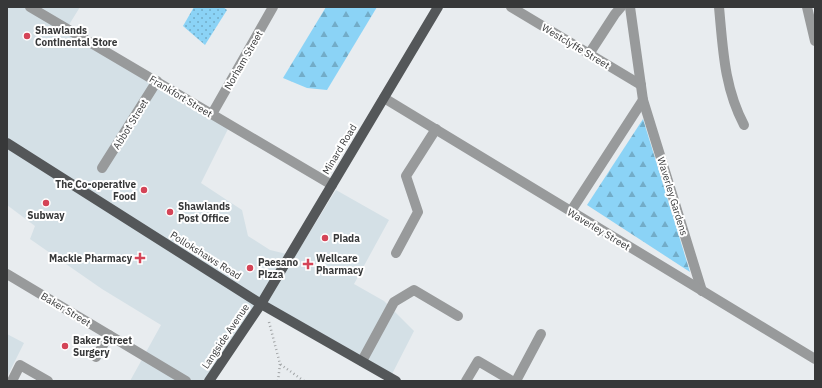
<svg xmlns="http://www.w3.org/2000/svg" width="822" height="388" viewBox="0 0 822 388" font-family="'IBM Plex Sans',sans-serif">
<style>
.built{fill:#d4e0e6}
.forest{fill:url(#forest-firs)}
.garden{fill:url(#garden-dots)}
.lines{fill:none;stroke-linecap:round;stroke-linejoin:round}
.path{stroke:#a2a5a7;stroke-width:2.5;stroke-dasharray:1 3;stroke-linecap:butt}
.minor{stroke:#989a9b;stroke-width:10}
.major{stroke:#545759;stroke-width:10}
.poi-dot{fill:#d44457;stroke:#fff;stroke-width:1.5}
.labels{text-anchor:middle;stroke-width:4;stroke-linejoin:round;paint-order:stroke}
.poi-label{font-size:10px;font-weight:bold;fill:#373839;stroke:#fff;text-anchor:start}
.street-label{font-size:10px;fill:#373839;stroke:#fff}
</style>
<defs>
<pattern id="forest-firs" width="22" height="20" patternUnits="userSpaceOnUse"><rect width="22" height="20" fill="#8bd3f6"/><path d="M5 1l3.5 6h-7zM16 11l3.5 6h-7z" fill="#72acc8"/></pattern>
<pattern id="garden-dots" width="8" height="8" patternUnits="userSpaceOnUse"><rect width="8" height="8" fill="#8bd3f6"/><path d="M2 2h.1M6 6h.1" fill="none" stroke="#72acc8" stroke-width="1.8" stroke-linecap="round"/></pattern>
</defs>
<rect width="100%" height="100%" fill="#e8ecef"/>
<g class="built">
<path d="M7 7H80L67 28 230 125 201 183 242 210 248 236 270 250 295 256 336 190 389 220 354 284 384 301 414 331 390 378 261 304 209 381H130L161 325 102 289 30 239 35 226 7 205Z"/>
<path d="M7 334 24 343 7 377Z"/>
</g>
<g class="forest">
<path d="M326 7H377L327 90 307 88 283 78Z"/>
<path d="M643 119 690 272 587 205Z"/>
</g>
<path class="garden" d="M194 7H223L227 10 205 45 183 26Z"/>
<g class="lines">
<g class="path">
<path d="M269 322 280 364 304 381"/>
<path d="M278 381 280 364"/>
</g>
<g class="minor">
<path d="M30 7 332 185"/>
<path d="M511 7 641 85"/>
<path d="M630 7 643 100 702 291"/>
<path d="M719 7C723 49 724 87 744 125"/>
<path d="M807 7 815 41"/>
<path d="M589 54 615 14 621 7"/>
<path d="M384 98 815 359"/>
<path d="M212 114 273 7"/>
<path d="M102 168 157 81"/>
<path d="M571 211 643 100"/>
<path d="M396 253 418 212 406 176 436 129"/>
<path d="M7 274 186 381"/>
<path d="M96 357 109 335"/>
<path d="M362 361 394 302 414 290 458 316"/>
<path d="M12 381 20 365 48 381"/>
<path d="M466 381 478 361 512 381"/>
<path d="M516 381 541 334"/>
</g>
<g class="major">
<path d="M7 143 261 304 396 381"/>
<path d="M209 381 261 304 438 7"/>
</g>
</g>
<g class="poi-dot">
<circle cx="27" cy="36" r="4"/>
<circle cx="144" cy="190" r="4"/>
<circle cx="46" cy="203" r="4"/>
<circle cx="170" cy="212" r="4"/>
<circle cx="325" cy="238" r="4"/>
<path d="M138 252h4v4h4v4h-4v4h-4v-4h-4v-4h4z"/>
<path d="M306 258h4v4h4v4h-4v4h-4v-4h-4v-4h4z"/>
<circle cx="250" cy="268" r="4"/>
<circle cx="65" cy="346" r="4"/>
</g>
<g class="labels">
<g class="poi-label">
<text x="35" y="34">Shawlands<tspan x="35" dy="12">Continental Store</tspan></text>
<text x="136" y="188" text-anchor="end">The Co-operative<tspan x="136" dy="12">Food</tspan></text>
<text x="178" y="210">Shawlands<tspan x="178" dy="12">Post Office</tspan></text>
<text x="46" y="219" text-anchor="middle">Subway</text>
<text x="333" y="242">Piada</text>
<text x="132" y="262" text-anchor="end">Mackie Pharmacy</text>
<text x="316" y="262">Wellcare<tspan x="316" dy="12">Pharmacy</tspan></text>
<text x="258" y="266">Paesano<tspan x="258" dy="12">Pizza</tspan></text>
<text x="73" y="344">Baker Street<tspan x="73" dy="12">Surgery</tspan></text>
</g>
<g class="street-label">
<text transform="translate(576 46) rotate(31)" y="4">Westclyffe Street</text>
<text transform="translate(243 60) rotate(-60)" y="4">Norham Street</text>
<text transform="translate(181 96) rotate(31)" y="4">Frankfort Street</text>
<text transform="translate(130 124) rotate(-58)" y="4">Abbot Street</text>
<text transform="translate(339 149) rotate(-59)" y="4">Minard Road</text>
<text transform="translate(673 196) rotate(73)" y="4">Waverley Gardens</text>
<text transform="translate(599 229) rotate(31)" y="4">Waverley Street</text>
<text transform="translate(206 255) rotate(32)" y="4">Pollokshaws Road</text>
<text transform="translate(66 309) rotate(31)" y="4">Baker Street</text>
<text transform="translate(225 336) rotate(-56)" y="4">Langside Avenue</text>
</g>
</g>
<rect width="822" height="388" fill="none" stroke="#373839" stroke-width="16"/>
</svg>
